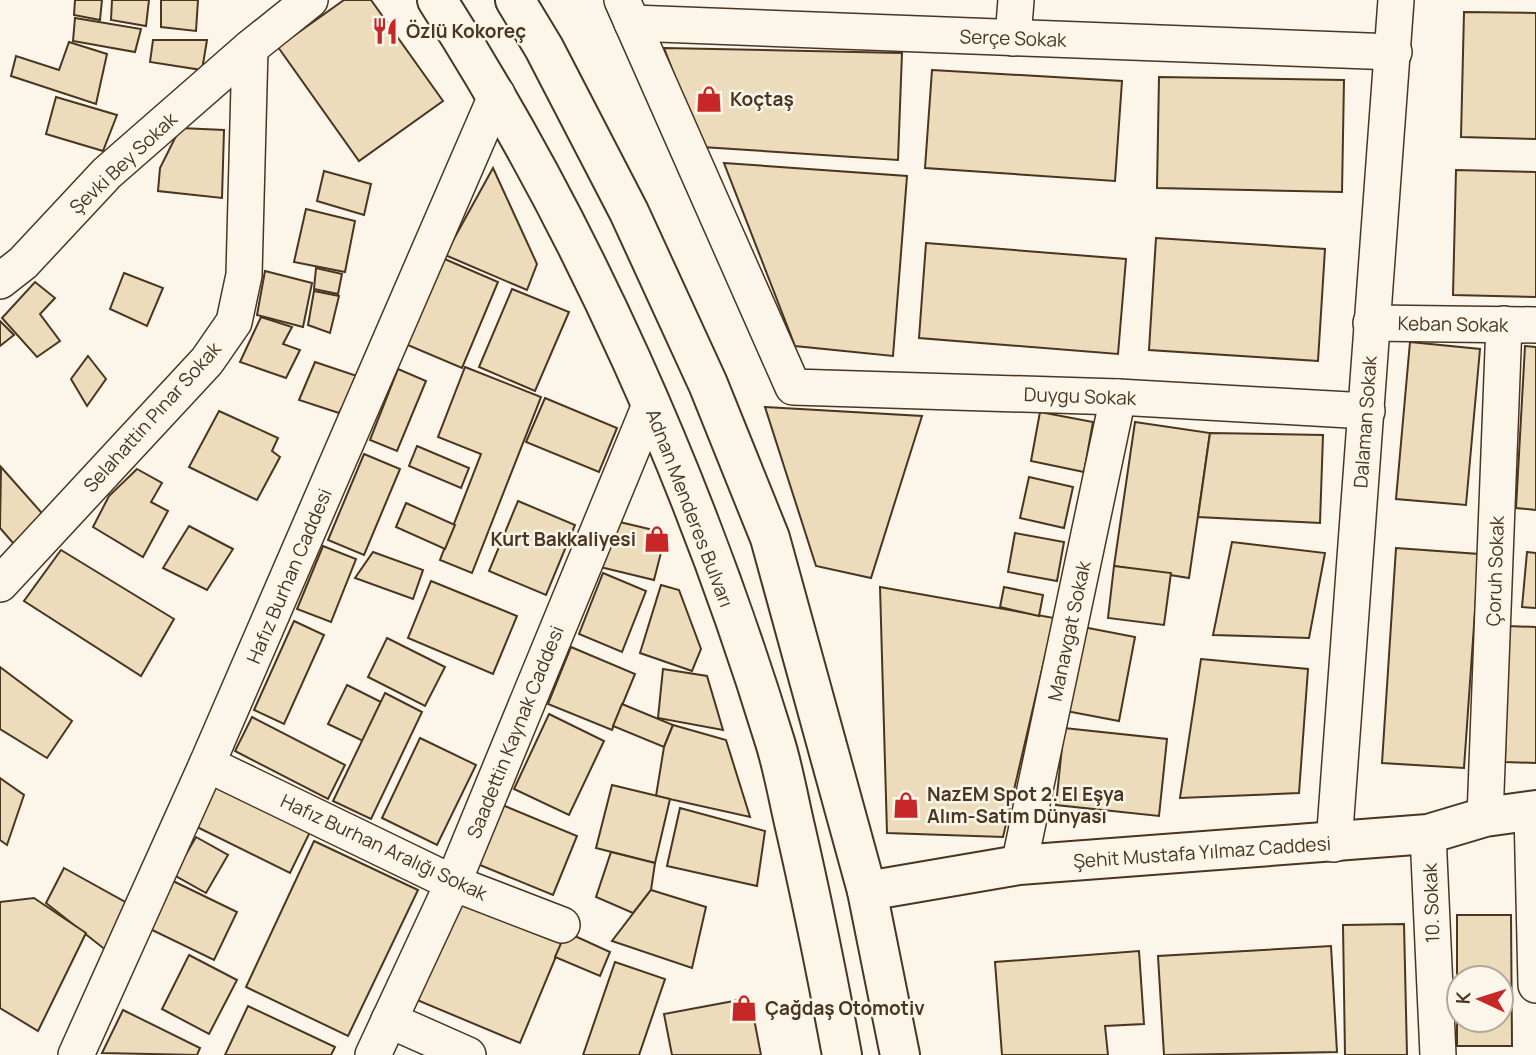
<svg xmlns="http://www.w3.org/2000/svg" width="1536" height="1055" viewBox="0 0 1536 1055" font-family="Manrope,sans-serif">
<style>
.building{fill:#ecdcbc;stroke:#4a3520;stroke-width:2;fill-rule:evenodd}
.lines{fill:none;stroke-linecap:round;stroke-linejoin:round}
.minor-casing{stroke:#4a3520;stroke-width:38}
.tertiary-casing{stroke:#4a3520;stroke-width:42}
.primary-casing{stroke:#4a3520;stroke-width:42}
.minor{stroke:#fbf6e9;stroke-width:35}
.tertiary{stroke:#fbf6e9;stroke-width:38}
.primary{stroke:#fbf6e9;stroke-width:38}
.labels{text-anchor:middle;stroke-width:5;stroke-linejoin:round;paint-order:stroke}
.poi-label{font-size:19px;font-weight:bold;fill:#4a3520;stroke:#fbf6e9;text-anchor:start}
.street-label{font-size:19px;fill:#4a3520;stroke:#fbf6e9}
</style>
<rect width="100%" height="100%" fill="#fbf6e9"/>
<g class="building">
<path d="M75 0H102L100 20 74 15Z"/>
<path d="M112 0H149L146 26 111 20Z"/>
<path d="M161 0H198L196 31 161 27Z"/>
<path d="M344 0H371L443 101 359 161 278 47Z"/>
<path d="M1464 12 1536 13V139L1461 137Z"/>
<path d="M75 18 141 29 135 52 73 41Z"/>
<path d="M153 40H207L202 70 150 62Z"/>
<path d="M69 42 107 54 96 104 11 76 16 56 59 70Z"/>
<path d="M664 48 902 53 898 160 702 147Z"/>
<path d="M932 70 1122 81 1115 181 925 168Z"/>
<path d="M1159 77 1344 80 1342 192 1157 188Z"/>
<path d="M56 97 117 115 103 151 46 134Z"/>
<path d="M180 128 224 130 222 198 158 191 160 168Z"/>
<path d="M724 163 907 176 893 356 795 346Z"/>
<path d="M493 168 537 264 527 290 445 255Z"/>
<path d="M1456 170 1536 172V297L1453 295Z"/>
<path d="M324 171 371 184 364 215 317 201Z"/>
<path d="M306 209 355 221 345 272 294 262Z"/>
<path d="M1156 238 1325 249 1318 361 1149 350Z"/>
<path d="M926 243 1126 259 1118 354 919 338Z"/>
<path d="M440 257 498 282 462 368 403 343Z"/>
<path d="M316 268 342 274 338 294 314 289Z"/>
<path d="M265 271 312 283 303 327 257 315Z"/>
<path d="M124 273 163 288 147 326 110 309Z"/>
<path d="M35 282 55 298 40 314 60 341 37 357 2 318Z"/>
<path d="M512 289 569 312 535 391 479 367Z"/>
<path d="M314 291 339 296 330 333 308 325Z"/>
<path d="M261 317 292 327 283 344 300 350 286 378 240 362Z"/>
<path d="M0 321 14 335 0 346Z"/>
<path d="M1410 342 1480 349 1466 505 1396 499Z"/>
<path d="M1525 346 1536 347V510L1516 508Z"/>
<path d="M88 356 106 379 87 406 71 379Z"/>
<path d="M315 362 360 377 339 413 299 400Z"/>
<path d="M465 367 541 397 472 573 440 560 481 454 438 437Z"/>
<path d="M398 369 426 381 397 451 370 440Z"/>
<path d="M545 398 617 428 599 472 526 442Z"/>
<path d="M765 407 922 416 871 578 816 566Z"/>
<path d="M219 411 278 438 272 451 280 457 257 500 189 467Z"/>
<path d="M1040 412 1093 422 1084 472 1031 461Z"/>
<path d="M1135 422 1210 433 1189 578 1114 566Z"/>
<path d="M1210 433 1323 435 1320 523 1198 517Z"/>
<path d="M417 446 469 468 461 488 409 466Z"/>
<path d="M364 454 400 469 364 555 328 540Z"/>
<path d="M1 467 48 520 20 551 0 528Z"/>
<path d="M137 469 162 483 151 502 168 511 143 557 93 527 109 496Z"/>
<path d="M1029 477 1073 487 1064 528 1020 518Z"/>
<path d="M518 501 575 525 546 595 489 571Z"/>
<path d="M406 503 455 525 445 549 396 527Z"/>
<path d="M607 519 666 533 654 580 596 566Z"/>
<path d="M189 526 233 549 207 590 163 568Z"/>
<path d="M1015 533 1064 542 1057 581 1008 572Z"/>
<path d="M1232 542 1325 553 1309 638 1213 635Z"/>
<path d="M323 546 356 559 331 622 297 609Z"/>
<path d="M1396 548 1479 554 1464 768 1382 763Z"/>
<path d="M61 550 174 619 141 676 24 601Z"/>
<path d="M373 552 423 570 413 599 355 578Z"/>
<path d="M1527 552 1536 553V608L1522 607Z"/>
<path d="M1114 566 1171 573 1164 625 1108 618Z"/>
<path d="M603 573 646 591 622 652 579 634Z"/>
<path d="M431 581 517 616 493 674 408 638Z"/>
<path d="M661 585 679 590 701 649 692 671 640 653Z"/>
<path d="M880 587 1054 618 1003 837 887 833Z"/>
<path d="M1004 587 1043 595 1039 616 1000 607Z"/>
<path d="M294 621 324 635 284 724 254 710Z"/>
<path d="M1508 626 1536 627V763L1505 762Z"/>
<path d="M1083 627 1135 637 1119 721 1066 711Z"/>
<path d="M387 638 445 667 425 706 368 677Z"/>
<path d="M571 647 635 674 612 730 548 704Z"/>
<path d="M1201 659 1308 669 1299 793 1180 798Z"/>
<path d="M0 667 72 721 47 758 0 729Z"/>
<path d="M663 669 707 676 723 730 658 718Z"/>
<path d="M347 685 381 702 363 741 328 724Z"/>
<path d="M385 693 422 712 371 819 333 801Z"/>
<path d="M622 704 673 725 664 747 613 726Z"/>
<path d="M549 714 604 741 569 815 514 789Z"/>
<path d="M252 717 345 765 328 799 235 751Z"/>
<path d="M673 725 726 740 750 817 656 796 664 747Z"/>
<path d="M1064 728 1167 739 1159 816 1056 805Z"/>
<path d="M420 738 476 765 437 845 382 818Z"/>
<path d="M0 778 24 795 7 845 0 840Z"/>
<path d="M216 784 310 832 290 873 195 826Z"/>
<path d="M612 785 670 799 655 863 596 848Z"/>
<path d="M500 804 577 836 553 895 475 863Z"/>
<path d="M680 808 765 831 757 886 667 866Z"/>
<path d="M196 837 228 855 206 893 174 875Z"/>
<path d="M314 841 418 890 348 1036 246 987Z"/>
<path d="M611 852 655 863 651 890 633 913 596 897Z"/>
<path d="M64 868 127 903 107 951 46 903Z"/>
<path d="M171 880 237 912 214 960 148 928Z"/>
<path d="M651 890 706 907 692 968 612 941Z"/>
<path d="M34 898 86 933 38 1031 0 1008V902Z"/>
<path d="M458 899 562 942 520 1043 417 1000Z"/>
<path d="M1457 915H1511L1512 1046H1457ZM1459 978H1501V1020H1459Z"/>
<path d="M1404 924 1407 1055H1345L1343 925Z"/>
<path d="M566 932 610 952 600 976 555 957Z"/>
<path d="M1331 946 1337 1052 1164 1055 1158 956Z"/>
<path d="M1139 951 1144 1024 1105 1026 1108 1055H1002L995 962Z"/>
<path d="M189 955 237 980 209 1034 162 1009Z"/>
<path d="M615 962 665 979 639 1055H583Z"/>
<path d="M750 998 761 1055H672L664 1014Z"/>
<path d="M248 1006 335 1047 331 1055H225Z"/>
<path d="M123 1010 200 1048 197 1055 102 1053Z"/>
</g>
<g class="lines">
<defs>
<g id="minor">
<path d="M622 0 793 387 1118 397 1367 411"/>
<path d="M632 23 1394 52"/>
<path d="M1013 38 1016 0"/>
<path d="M0 281 23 263 107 173 250 48"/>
<path d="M1371 323 1536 325"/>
<path d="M0 584 207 361 234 322 244 275 250 48 310 0"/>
<path d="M207 764 453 883 562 925"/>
<path d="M1532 811 1536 985"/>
<path d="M1485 817 1504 324"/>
<path d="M1428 834 1438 1055"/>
<path d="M1334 844 1396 0"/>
<path d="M1019 865 1118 397"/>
<path d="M389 1020 468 1055"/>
<path d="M76 1055 207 764 497 94"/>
<path d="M373 1055 453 883 650 405"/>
</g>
<path id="tertiary" d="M867 891 1019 865 1428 834 1485 817 1536 810"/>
<g id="primary">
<path d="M437 0C583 227 696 484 775 742 784 771 789 802 796 831 813 905 828 980 842 1055"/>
<path d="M515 0 544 48 629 212 708 384 770 538 867 891 900 1055"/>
</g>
</defs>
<use href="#minor" class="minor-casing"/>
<use href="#tertiary" class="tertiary-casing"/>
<use href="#primary" class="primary-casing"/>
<use href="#minor" class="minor"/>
<use href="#tertiary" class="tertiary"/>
<use href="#primary" class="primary"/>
</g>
<defs>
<symbol id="restaurant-bare" viewBox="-9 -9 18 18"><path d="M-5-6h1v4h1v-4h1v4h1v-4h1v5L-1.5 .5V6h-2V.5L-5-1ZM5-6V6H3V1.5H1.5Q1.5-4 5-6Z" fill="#c62828" stroke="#fbf6e9" stroke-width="2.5" paint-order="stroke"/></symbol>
<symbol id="shop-bare" viewBox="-9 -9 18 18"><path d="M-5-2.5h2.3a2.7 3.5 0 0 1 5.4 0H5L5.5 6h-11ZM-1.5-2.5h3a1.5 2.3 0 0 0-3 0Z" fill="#c62828" stroke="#fbf6e9" stroke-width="2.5" paint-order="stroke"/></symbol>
</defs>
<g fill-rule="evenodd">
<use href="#restaurant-bare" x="366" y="12" width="38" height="38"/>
<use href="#shop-bare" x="690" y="80" width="38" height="38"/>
<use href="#shop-bare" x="638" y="520" width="38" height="38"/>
<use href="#shop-bare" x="887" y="786" width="38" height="38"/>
<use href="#shop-bare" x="725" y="989" width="38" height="38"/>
</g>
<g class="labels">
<g class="poi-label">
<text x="406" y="38">Özlü Kokoreç</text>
<text x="730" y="106">Koçtaş</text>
<text x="636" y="546" text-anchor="end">Kurt Bakkaliyesi</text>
<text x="927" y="801">NazEM Spot 2. El Eşya<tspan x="927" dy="22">Alım-Satım Dünyası</tspan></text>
<text x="765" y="1015">Çağdaş Otomotiv</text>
</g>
<g class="street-label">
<text transform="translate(1013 38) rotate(2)" y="7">Serçe Sokak</text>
<text transform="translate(123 163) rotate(-43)" y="7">Şevki Bey Sokak</text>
<text transform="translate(1453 324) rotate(1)" y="7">Keban Sokak</text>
<text transform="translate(1080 396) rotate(2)" y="7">Duygu Sokak</text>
<text transform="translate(152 417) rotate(-48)" y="7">Selahattin Pınar Sokak</text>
<text transform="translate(1365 422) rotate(-86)" y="7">Dalaman Sokak</text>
<text transform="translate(690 508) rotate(69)" y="7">Adnan Menderes Bulvarı</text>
<text transform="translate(1495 571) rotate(-88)" y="7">Çoruh Sokak</text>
<text transform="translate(289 576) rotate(-67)" y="7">Hafız Burhan Caddesi</text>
<text transform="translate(1069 631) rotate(-78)" y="7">Manavgat Sokak</text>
<text transform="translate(515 732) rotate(-68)" y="7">Saadettin Kaynak Caddesi</text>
<text transform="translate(384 847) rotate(25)" y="7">Hafız Burhan Aralığı Sokak</text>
<text transform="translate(1202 852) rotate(-4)" y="7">Şehit Mustafa Yılmaz Caddesi</text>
<text transform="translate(1431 903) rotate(-92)" y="7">10. Sokak</text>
</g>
</g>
<g transform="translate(1480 999) rotate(274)"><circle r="33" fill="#fbf6e9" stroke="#b4a999" stroke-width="2"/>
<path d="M0-5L12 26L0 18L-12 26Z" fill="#c62828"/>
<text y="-10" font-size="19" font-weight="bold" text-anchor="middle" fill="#4a3520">K</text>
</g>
</svg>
